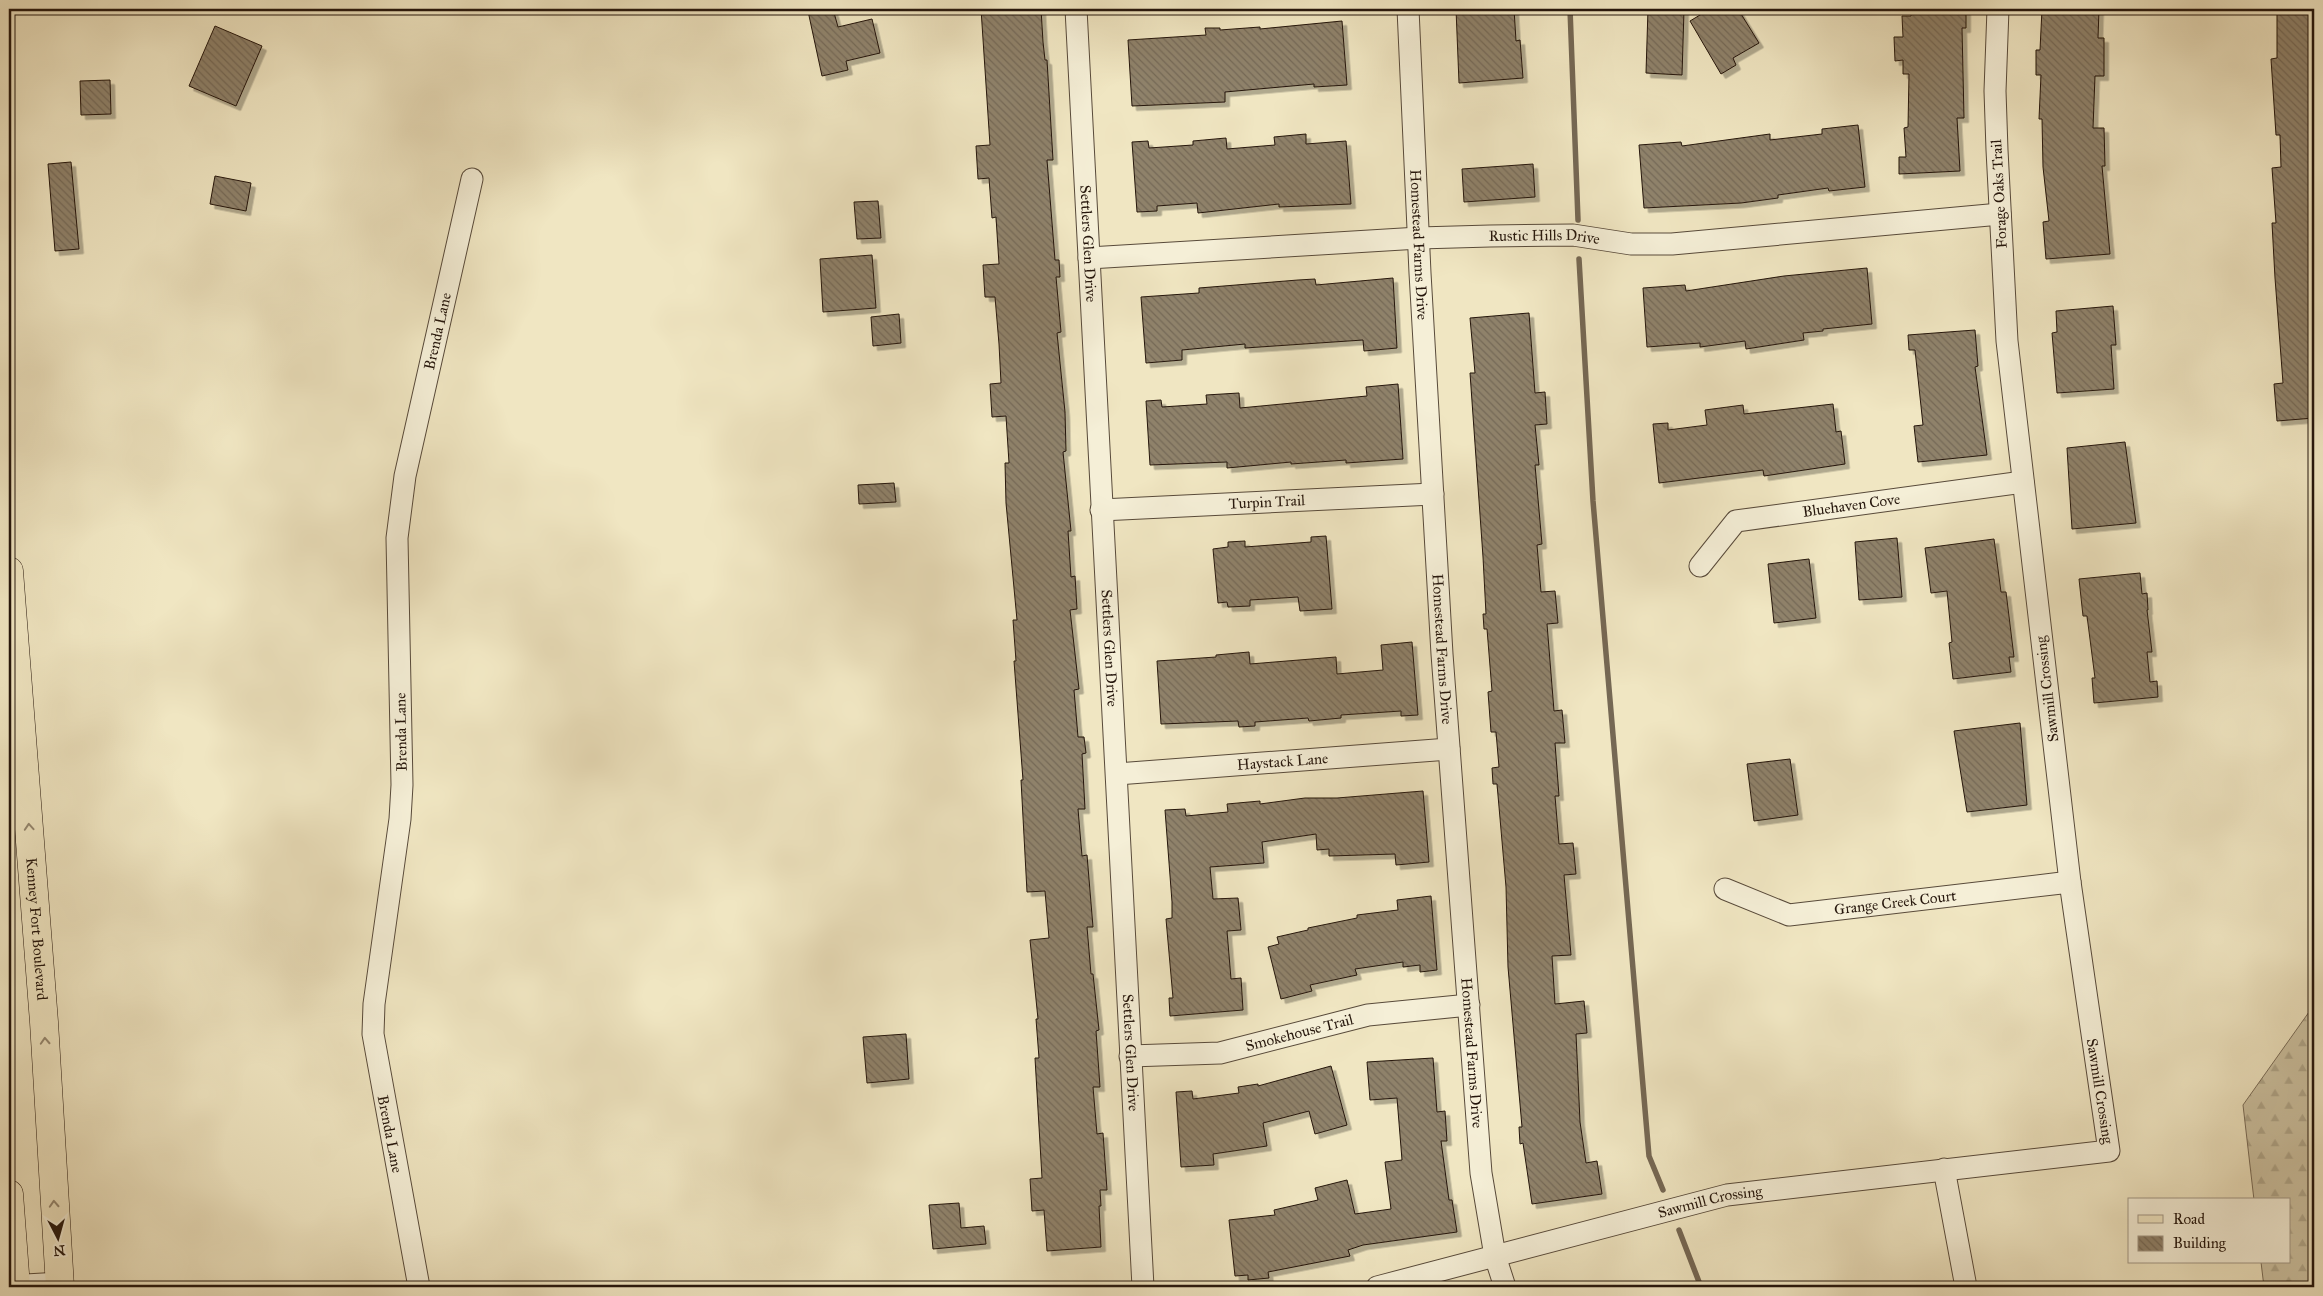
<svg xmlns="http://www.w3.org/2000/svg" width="2323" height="1296" viewBox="0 0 2323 1296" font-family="'IM FELL Great Primer',serif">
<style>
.forest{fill:url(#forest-firs);stroke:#796c58}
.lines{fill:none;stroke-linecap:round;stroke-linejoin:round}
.stream{stroke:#756854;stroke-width:5.5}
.building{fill:url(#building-back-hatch);stroke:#25160c;filter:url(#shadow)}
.minor-casing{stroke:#584a3a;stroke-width:23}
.major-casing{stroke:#25160c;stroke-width:29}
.minor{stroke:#f5efd7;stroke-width:21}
.major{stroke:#f0e6c2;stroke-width:28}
.oneway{stroke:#958870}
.labels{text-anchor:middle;stroke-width:4;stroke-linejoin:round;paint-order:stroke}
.street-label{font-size:15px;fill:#25160c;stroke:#f5efd7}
</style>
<defs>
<pattern id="forest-firs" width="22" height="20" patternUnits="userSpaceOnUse" patternTransform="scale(1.25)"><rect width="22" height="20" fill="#cdc3a3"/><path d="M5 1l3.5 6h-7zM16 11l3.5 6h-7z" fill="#b0a78b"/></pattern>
<pattern id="building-back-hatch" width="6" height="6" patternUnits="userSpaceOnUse" patternTransform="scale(1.25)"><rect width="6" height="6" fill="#8f826b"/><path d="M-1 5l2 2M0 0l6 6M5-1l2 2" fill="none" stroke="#756956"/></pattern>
<filter id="shadow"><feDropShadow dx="4.5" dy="4.5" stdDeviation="0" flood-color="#0004"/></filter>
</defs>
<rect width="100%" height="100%" fill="#f0e6c2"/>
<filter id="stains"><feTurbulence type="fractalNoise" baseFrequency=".004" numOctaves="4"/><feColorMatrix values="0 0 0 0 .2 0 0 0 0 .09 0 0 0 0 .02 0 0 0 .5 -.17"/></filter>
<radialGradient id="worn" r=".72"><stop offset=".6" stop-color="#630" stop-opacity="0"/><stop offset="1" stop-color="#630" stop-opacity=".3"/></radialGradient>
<path class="forest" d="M2314 1005V1287H2264L2261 1262H2289V1200H2254L2243 1105Z"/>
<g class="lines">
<g class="stream">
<path d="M1570 9 1578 220"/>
<path d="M1579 259 1593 501 1649 1156 1663 1190"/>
<path d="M1679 1230 1701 1287"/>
</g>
</g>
<g class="building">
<path d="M816 9H833L838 27 872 19 880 53 846 61 848 70 822 76 808 11Z"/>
<path d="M981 9H1041L1043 42 1045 60H1047L1053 160H1047L1055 260H1059L1060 277H1056L1061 332 1057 333 1065 412 1066 451 1063 452 1071 531H1068L1071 577 1075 576 1077 609 1070 610 1079 689 1074 690 1078 737H1084L1086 753 1082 754 1085 809H1078L1082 856 1087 855 1093 927H1087L1091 974H1093L1099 1030 1096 1031 1100 1087H1093L1097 1134 1103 1133 1107 1190H1100L1101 1206H1099L1101 1247 1047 1251 1044 1210 1032 1211 1030 1179 1042 1178 1035 1058H1039L1036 1019H1038L1030 940 1049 938 1045 891 1027 892 1021 780H1023L1014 661H1016L1013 620H1017L1006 503 1005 463H1009L1006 416 992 417 990 384 1001 383 999 344 995 297H985L983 265 999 264 996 217 992 218 989 178 978 179 976 146 990 145Z"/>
<path d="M1456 9H1514L1516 41 1520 40 1523 78 1459 83Z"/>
<path d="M1648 9 1684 10 1682 75 1646 73Z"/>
<path d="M1710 9H1738L1759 43 1733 58 1736 65 1721 74 1690 21Z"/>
<path d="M1911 9H1966V28H1962L1964 118H1957L1960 171 1899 174V157H1906L1904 128 1908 127 1909 74H1903V60L1895 61 1894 37H1903L1902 16H1911Z"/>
<path d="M2042 9H2099L2098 38H2104V76H2095L2093 128H2104L2105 166H2102L2110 254 2046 259 2043 222 2049 221 2043 167 2042 119H2039L2041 75H2036V50H2040Z"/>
<path d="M2277 9H2314V418L2277 421 2274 384 2283 383 2275 278 2272 223H2276L2272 168 2281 167 2280 135H2276L2271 59 2277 58Z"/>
<path d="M1342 21 1347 85 1314 87V84L1225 92V102L1132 106 1128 40 1206 35 1205 28H1220V30L1260 27V29Z"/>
<path d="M215 26 262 46 236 106 189 86Z"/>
<path d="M110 80 111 114 81 115 80 81Z"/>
<path d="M1858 125 1865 187 1829 191 1828 188 1778 195V198L1741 203 1644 208 1639 145 1681 142 1682 146 1770 134V140L1822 134V129Z"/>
<path d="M1306 134V144L1346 141 1351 204 1279 207V204L1198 213 1197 203 1157 206V211L1137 212 1132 142 1148 141 1149 148 1193 145V141L1226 138 1227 149 1275 145 1274 137Z"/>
<path d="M71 162 79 249 55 251 48 164Z"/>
<path d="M1533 164 1535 197 1464 202 1462 169Z"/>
<path d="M215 176 251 183 246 211 210 204Z"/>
<path d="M878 201 881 238 857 239 854 202Z"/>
<path d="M872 255 876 308 823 312 820 259Z"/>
<path d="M1867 268 1872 324 1823 329V331L1803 333 1804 340 1746 349 1745 341 1700 347V343L1647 347 1643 288 1685 285 1686 291 1784 276Z"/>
<path d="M1393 278 1397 348 1364 351 1363 340 1245 348V344L1182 350V360L1146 363 1141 297 1199 293V288L1298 280 1315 279 1316 285Z"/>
<path d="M2113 306 2116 345H2111L2114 389 2057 393 2052 333 2057 332 2056 311Z"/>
<path d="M1529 313 1535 393 1545 392 1547 424 1535 425 1539 465H1535L1542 544 1537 545 1541 592 1555 591 1558 623 1547 624 1554 711 1562 710 1565 743H1555L1559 796H1555L1559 844 1573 843 1576 874 1564 875 1571 955 1552 956 1555 1004 1584 1001 1587 1033 1576 1034 1580 1122 1586 1163 1597 1161 1602 1194 1532 1204 1523 1143 1520 1144 1519 1127H1522L1508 967 1506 887 1497 784H1493L1492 768 1499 767 1496 732H1491L1488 692 1492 691 1487 629H1484L1483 614H1486L1483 557 1470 373H1475L1470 318Z"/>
<path d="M899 314 901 343 873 346 871 317Z"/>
<path d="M1975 330 1978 366 1975 367 1987 455 1918 462 1914 426 1923 425 1915 350H1909L1908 335Z"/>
<path d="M1398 384 1403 459 1346 463V460L1291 464V462L1227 468V462L1150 465 1146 401 1161 400 1162 407 1207 404 1206 395 1239 393 1240 408 1367 396 1366 387Z"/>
<path d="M1833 404 1836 432 1841 431 1845 464 1764 476 1763 470 1659 483 1653 424 1668 423V430L1707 425 1705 410 1743 405 1744 414Z"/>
<path d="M2125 442 2136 523 2072 529 2067 448Z"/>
<path d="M894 483 896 502 859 504 858 485Z"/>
<path d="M1326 536 1332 609 1300 611 1298 597 1250 600V606L1228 607 1227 602 1218 603 1213 549 1228 547V542L1245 541V547L1311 542V537Z"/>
<path d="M1897 538 1902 597 1859 600 1855 542Z"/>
<path d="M1994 539 2001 592H2006L2014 657H2009L2011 672 1953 679 1949 643 1952 642 1947 591 1931 593 1925 548Z"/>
<path d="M1809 559 1816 618 1774 623 1768 564Z"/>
<path d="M2140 573 2142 594 2147 593 2148 610H2147L2152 652H2147L2150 682 2157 681 2158 697 2094 703 2092 678H2095L2087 616H2083L2079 579Z"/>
<path d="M1412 642 1418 715 1401 716V711L1341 715V718L1309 721 1308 718 1255 722V726L1239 727 1238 721 1161 724 1157 661 1216 657V655L1249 652 1250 664 1336 657 1337 674 1383 670 1381 645Z"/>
<path d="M2020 723 2027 805 1967 812 1954 731Z"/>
<path d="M1790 759 1798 815 1754 821 1747 764Z"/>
<path d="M1423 791 1429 862 1396 865 1395 854 1329 856V849L1317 850 1316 834 1262 842 1264 863 1210 867 1213 899 1238 898 1241 930 1227 931 1231 979 1241 978 1243 1010 1170 1016 1169 998H1173L1166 919 1172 918V902L1165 810 1185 809 1186 816 1228 812 1227 804 1260 801V804L1305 798H1337Z"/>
<path d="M1431 896 1437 970 1420 972V965L1403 967V962L1355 969 1357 975 1310 985 1312 991 1281 999 1268 947 1279 944 1277 937 1308 930V928L1357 918V915L1398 910 1397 900Z"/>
<path d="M906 1034 909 1079 867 1083 863 1037Z"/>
<path d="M1433 1058 1437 1112 1445 1111 1447 1141H1441L1449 1200H1452L1457 1232 1363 1245 1348 1250 1350 1256 1268 1272 1269 1278 1248 1280V1275L1235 1276 1229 1220 1275 1215 1274 1210 1318 1200 1315 1188 1347 1180 1355 1214 1391 1209 1385 1162 1402 1160 1397 1098 1370 1100 1367 1062Z"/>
<path d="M1331 1066 1347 1125 1315 1134 1309 1111 1263 1123 1267 1146 1213 1154 1214 1165 1181 1167 1176 1092 1192 1091 1193 1099 1239 1093 1238 1087 1258 1084V1086Z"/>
<path d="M959 1203 961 1228 984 1226 986 1244 933 1249 929 1205Z"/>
</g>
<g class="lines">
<defs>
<g id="minor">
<path id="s1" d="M1076 9 1143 1287"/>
<path id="s2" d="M1408 9 1420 273 1442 654 1481 1173 1495 1256 1505 1287"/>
<path id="s3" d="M1089 258 1419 238 1490 236 1573 235 1631 244H1672L2000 214"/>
<path id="s4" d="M1101 510 1433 494"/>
<path id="s5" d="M1700 566 1736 521 2023 482"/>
<path id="s6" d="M1117 774 1449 749"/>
<path id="s7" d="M1725 889 1789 915 2070 882"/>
<path id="s8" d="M1130 1056 1220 1053 1368 1015 1469 1005"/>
<path d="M1944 1169 1966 1287"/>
<path d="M9 1286 60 1283"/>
<path id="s9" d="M419 1287 373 1034 374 1004 400 819 402 785 397 538 405 476 472 179"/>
<path id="s10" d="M1377 1287 1727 1195 2109 1151 2070 882 2007 341 1997 150 1995 91 1998 9"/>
</g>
<g id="major">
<path id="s11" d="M9 571 44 1022 60 1287"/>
<path d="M9 1194 16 1287"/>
</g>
</defs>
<use href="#minor" class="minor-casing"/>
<use href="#major" class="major-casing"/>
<use href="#minor" class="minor"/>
<use href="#major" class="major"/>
</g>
<defs><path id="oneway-chevron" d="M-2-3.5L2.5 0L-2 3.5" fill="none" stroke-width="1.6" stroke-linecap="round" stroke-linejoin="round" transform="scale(1.25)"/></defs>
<g class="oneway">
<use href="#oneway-chevron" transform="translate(29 827) rotate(-94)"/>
<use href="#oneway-chevron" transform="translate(45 1041) rotate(-93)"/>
<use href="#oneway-chevron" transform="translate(54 1204) rotate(-93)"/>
</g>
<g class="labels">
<g class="street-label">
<text transform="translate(1999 194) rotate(-93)" y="5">Forage Oaks Trail</text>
<text dy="5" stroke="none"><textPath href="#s3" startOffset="456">Rustic Hills Drive</textPath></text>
<text dy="5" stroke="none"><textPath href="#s1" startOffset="235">Settlers Glen Drive</textPath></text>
<text dy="5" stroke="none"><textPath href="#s2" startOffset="236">Homestead Farms Drive</textPath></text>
<text dy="5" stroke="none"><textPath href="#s9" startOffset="966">Brenda Lane</textPath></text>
<text dy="5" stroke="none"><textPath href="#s4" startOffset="166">Turpin Trail</textPath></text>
<text dy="5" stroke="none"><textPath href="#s5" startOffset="174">Bluehaven Cove</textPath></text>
<text dy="5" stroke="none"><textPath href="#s1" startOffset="640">Settlers Glen Drive</textPath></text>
<text dy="5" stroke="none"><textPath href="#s2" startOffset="641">Homestead Farms Drive</textPath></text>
<text transform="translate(2047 689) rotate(-97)" y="5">Sawmill Crossing</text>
<text transform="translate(401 732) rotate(-91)" y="5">Brenda Lane</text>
<text dy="5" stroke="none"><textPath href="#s6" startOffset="166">Haystack Lane</textPath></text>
<text dy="5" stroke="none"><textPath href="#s7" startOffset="176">Grange Creek Court</textPath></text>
<text dy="5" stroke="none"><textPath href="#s11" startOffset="359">Kenney Fort Boulevard</textPath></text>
<text dy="5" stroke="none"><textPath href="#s8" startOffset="172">Smokehouse Trail</textPath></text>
<text dy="5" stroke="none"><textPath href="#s1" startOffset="1045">Settlers Glen Drive</textPath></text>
<text dy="5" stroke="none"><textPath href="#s2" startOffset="1046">Homestead Farms Drive</textPath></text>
<text transform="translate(2100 1091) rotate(81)" y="5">Sawmill Crossing</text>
<text transform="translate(390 1134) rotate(79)" y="5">Brenda Lane</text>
<text dy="5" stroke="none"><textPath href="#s10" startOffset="344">Sawmill Crossing</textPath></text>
</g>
</g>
<rect width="2323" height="1296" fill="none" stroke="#f0e6c2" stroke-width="30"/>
<rect x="10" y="10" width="2303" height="1276" fill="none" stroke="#25160c" stroke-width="2.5"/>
<rect x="15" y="15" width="2293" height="1266" fill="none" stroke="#25160c"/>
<rect x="2128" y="1198" width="162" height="65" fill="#f5efd7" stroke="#a29886"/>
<rect x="2138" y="1215" width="25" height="8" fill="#f0e6c2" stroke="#a29886"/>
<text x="2173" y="1224" font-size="15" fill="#25160c">Road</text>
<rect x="2138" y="1236" width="25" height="15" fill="url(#building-back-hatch)" stroke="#a29886"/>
<text x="2173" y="1248" font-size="15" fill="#25160c">Building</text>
<g transform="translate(58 1238) rotate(174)" stroke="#f5efd7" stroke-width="4" paint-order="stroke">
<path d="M0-4L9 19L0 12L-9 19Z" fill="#25160c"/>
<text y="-8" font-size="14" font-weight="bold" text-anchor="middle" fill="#25160c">N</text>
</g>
<rect width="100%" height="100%" filter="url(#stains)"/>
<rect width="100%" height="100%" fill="url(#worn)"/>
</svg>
